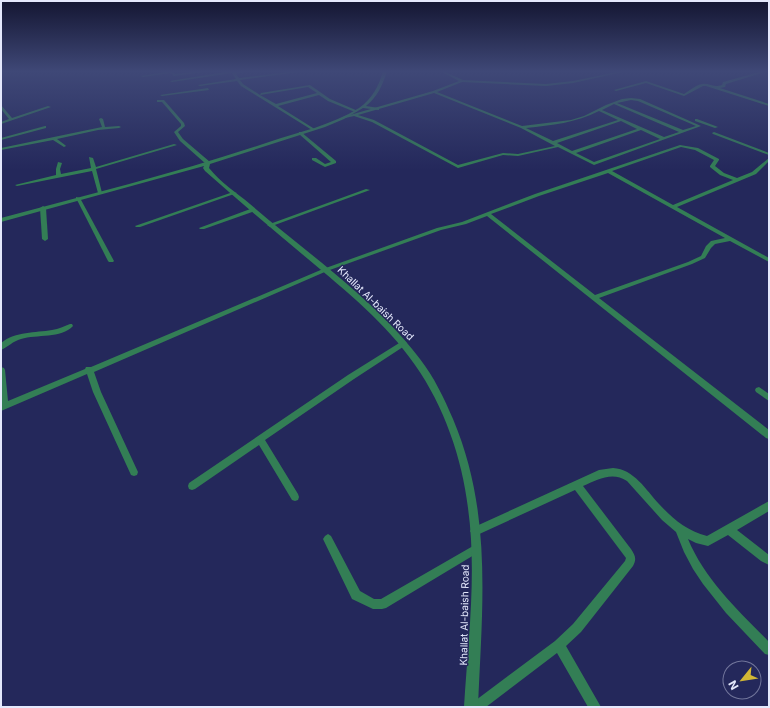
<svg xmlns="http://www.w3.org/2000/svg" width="770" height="708" viewBox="0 0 770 708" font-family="Inter,sans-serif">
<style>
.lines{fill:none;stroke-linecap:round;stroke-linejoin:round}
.minor{fill:#337e55;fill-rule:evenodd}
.tertiary{fill:#337e55;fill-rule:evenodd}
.labels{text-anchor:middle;stroke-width:3;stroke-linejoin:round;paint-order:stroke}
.street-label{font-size:10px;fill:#e4e8fc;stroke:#24285b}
</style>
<rect width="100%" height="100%" fill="#24285b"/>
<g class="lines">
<g class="minor">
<path d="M172 71 175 74 202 71H211L174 76 171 73 143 77 141 76Z"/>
<path d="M231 71 234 72 249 71 236 74 239 78 299 71 298 72 240 80 243 84 260 95 261 93 310 85 330 99 358 111 355 112 328 101 319 95 278 106 313 128 314 129 312 130 241 86 237 81 200 86 198 85 236 79 232 73 172 82 170 81ZM308 87 317 93 276 104 260 95Z"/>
<path d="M384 71H395L385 73Z"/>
<path d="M440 71H443L463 80 546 84 573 81 622 71H627L573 83 546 86 462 82 437 92 522 126 571 120 584 116 606 105 622 99 631 98 640 99 701 126 594 165 558 147 518 156 503 155 458 168 372 122 354 116 345 118 343 117 433 91 459 81ZM434 93 521 128 555 146 518 154 503 153 458 165 374 120 358 115ZM631 100 638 101 696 126 683 130 617 103ZM614 104 679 132 664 137 602 110ZM599 111 618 120 553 141 526 128C552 125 576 123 599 111ZM621 121 637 129 572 151 557 143ZM641 130 660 139 594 162 576 153Z"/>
<path d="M763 71H768L726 84 725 87 720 88 769 104V106L706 86H703L684 96 646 83 616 91 614 90 646 81 684 94C689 91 696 85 702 84 710 83 712 88 722 85L723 82Z"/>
<path d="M208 88 209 90 162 96 160 95Z"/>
<path d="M157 100H164L184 123 185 126 178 132 183 139 210 162V164H206L180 141 174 132 181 126V124L162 102H157Z"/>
<path d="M1 105 12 118 48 106 51 107 1 124V122L9 119 1 109Z"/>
<path d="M101 118 103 119 105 127 119 126 121 127 119 128 98 130 57 139 65 145 66 146 64 147 53 140 1 150V148L102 127 99 119Z"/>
<path d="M695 119H697L718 127 715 128 695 121Z"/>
<path d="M45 126H46V128L1 140V138Z"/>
<path d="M299 132H301L336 161V163L325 167 312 160V158H316L325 164 331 162 299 134Z"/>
<path d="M714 132 769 153V155L713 134 712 133Z"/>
<path d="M174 144 177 145 96 169 102 193V194L98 193 92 171 17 186 15 185 56 175V169L58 162 62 163 60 169 61 174 91 168 89 157 93 158 96 167Z"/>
<path d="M680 145 698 148 719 159V160L715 166 724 173 737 178 752 172 769 158V161L756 174 677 207 769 258V262L730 241 715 244 711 248 705 258 692 264 599 298 769 430V439L766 438 487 216 466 224 441 230 327 271 94 372 101 392 138 472 137 475 134 476 131 475 93 392 87 374 1 411V367L4 368 5 370 8 401 85 369 86 367H91L323 269 437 228 462 222 535 194ZM681 147 695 150 714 160 710 166V167L720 175 733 180 673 205 612 171ZM608 173 725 238 711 241 706 246 701 256 688 262 595 295 491 214 539 196Z"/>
<path d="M366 189 370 190 272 226 270 227 267 225Z"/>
<path d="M233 192 237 193 140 227H136L135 226Z"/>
<path d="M76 197 80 198 114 261 113 262H109L108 261 76 198Z"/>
<path d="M43 206 46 208 48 239 45 241 42 239 40 208Z"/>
<path d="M253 208 255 209V211L204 229H200L199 228Z"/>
<path d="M70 324H72L73 326C61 339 37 334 21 339 13 341 8 347 1 350V343C16 331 35 333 52 330 59 329 64 326 70 324Z"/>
<path d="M404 340 407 343 406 345 354 379 265 440 298 494 299 497 298 500 295 501 292 500 259 445 195 489 192 490 189 489 188 486 189 483 348 375Z"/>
<path d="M759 387 769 394V401L756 392 755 390 756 388Z"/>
<path d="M613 468C634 469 646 490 659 504 673 519 687 531 707 536L769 501V511L737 530 769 555V565L761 561 728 535 708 546 696 543 688 539C705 580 739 611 769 642V655L765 654 726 613 703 584 693 569 684 552 676 532 662 520 627 481C612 471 597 480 583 486L631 549C635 555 637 559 633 566L581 632 566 646 601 707H588L557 653 486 707H470L472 703 555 641 573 624 625 561 626 558 575 490 475 536 472 534 470 531 472 528 599 470Z"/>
<path d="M328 534 331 536 360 591 374 599H381L473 546 476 544 479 546 481 549 479 552 386 608 382 609H373L352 599 323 539 325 536Z"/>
</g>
<path class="tertiary" d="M383 71H387C383 85 377 97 366 106L379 108V110L363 108 344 119 325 127 210 164 209 168C220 182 237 193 250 204 285 234 321 261 355 291 379 312 401 334 420 359 434 377 444 398 453 419 493 514 482 607 478 707H464C468 641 477 573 468 508 462 458 444 406 415 365 386 323 346 291 308 259 273 230 239 201 205 171L203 168 204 166 1 222V218C91 194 181 172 269 142 299 132 332 125 359 108 372 99 379 86 383 71Z"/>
</g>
<linearGradient id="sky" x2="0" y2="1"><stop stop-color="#141632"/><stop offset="0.42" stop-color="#3f4877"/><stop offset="1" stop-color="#3f4877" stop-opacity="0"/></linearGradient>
<rect width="770" height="170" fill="url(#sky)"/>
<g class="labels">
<g class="street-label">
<text transform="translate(376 303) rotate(44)" y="4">Khallat Al-baish Road</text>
<text transform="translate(464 615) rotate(-89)" y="4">Khallat Al-baish Road</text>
</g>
</g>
<rect width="770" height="708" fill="none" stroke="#e4e8fc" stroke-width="4"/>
<g transform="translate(742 680) rotate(240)"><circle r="19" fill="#24285b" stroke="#71759b"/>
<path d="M0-3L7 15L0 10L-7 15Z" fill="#d2b735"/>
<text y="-6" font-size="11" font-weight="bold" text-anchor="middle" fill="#e4e8fc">N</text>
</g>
</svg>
